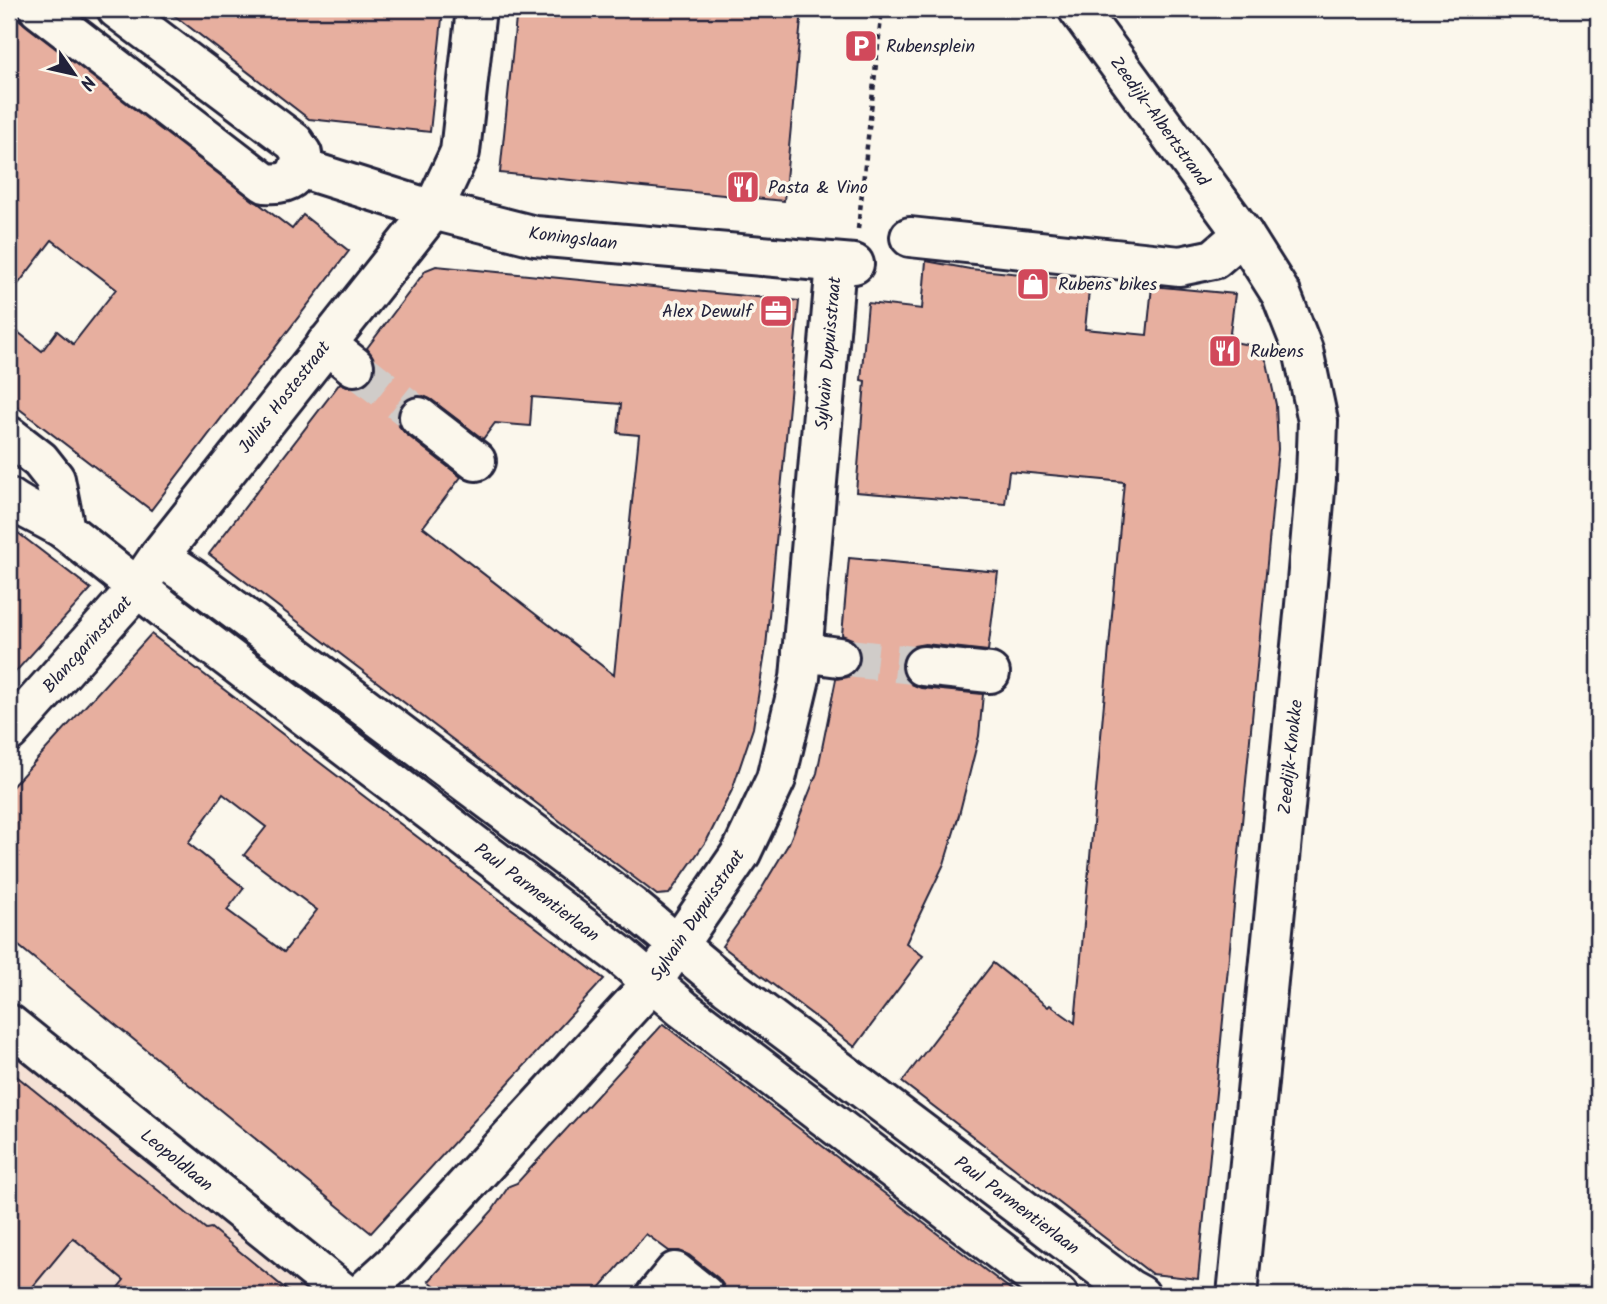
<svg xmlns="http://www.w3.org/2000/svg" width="1607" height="1304" viewBox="0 0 1607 1304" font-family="Kalam,sans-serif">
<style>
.built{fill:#f5e1d5}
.building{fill:#e7af9f;stroke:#22223b;stroke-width:2;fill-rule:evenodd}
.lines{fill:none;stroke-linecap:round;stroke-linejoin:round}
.minor-tunnel{stroke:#d0ccc9;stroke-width:38;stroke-dasharray:38 19;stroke-linecap:butt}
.minor-casing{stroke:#22223b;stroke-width:44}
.path{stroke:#22223b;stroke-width:4.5;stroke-dasharray:5 5;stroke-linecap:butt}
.minor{stroke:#fbf7ec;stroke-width:38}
.labels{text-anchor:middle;stroke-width:7;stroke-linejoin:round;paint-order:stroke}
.poi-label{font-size:18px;fill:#22223b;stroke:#fbf7ec;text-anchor:start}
.street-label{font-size:18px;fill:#22223b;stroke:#fbf7ec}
</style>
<rect width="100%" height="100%" fill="#fbf7ec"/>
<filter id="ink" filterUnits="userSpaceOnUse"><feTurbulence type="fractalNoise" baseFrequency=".0143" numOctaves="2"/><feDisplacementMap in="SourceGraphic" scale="14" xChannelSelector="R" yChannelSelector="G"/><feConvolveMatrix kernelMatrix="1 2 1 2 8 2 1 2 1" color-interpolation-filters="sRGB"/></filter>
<g filter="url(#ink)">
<path class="built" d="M9 1048 312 1295H9Z"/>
<g class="building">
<path d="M166 9H443L430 132 309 119Z"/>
<path d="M517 9H802L784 201 500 173Z"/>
<path d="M9 12 292 229 303 215 349 251 151 510 9 401V325L42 351 57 331 73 344 116 289 52 240 9 296Z"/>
<path d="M926 261 970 269 1090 281 1085 329 1147 335 1152 286 1235 294 1229 341 1254 346 1262 353 1267 362 1276 405 1278 449 1198 1279 1152 1274 902 1082 993 963 1048 1007 1050 1005 1075 1023 1124 482 1009 471 1005 504 856 492 865 381 861 380 868 303 922 309Z"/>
<path d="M436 266 799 301 766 647 753 728 732 790 707 840 669 894 657 895 209 554 340 383 352 388 361 386 371 380 375 370 374 359 367 348 426 270ZM423 396 432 400 483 439 495 423 530 426 532 397 621 404 618 433 639 435 614 675 423 527 461 477 406 434 399 426 397 413 402 403 411 397Z"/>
<path d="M9 526 91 589 9 679Z"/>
<path d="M849 558 998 572 988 651 925 644 914 646 905 654 901 663 903 674 911 684 921 688 983 694 979 736 959 815 944 864 906 943 923 956 855 1047 722 946 756 898 789 843 817 773 836 679 848 677 857 670 860 661 859 648 852 639 842 635Z"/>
<path d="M151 634 604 979 371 1233 9 938V790ZM223 794 266 827 244 855 317 910 284 952 227 910 244 888 188 843Z"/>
<path d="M663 1024 699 1052 1018 1295H726L724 1286 718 1278 689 1255 679 1251H669L646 1234 594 1295H446L429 1281 492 1211 509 1186 517 1183Z"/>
<path d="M9 1070 206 1229 211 1228 293 1295H112L124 1280 73 1238 26 1295H9Z"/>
</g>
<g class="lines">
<g class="minor-tunnel">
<path d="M354 366 419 417"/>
<path d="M839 657 923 666"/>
</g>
<defs>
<g id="minor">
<path d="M39 9 265 183C289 185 298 179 302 154L294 142 117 9"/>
<path d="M1078 9 1243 234 1281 294 1303 350 1318 421 1316 479 1305 605 1237 1295"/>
<path d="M300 168 433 210 535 236 854 264"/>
<path d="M910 237 1180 266 1214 259 1243 234"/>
<path d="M326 344 354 366"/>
<path d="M419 417 476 461"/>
<path d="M9 436 40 460 55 479 65 530"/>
<path d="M9 498C27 511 47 518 65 530L168 612 621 956 683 1009 1058 1295"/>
<path d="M159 556 192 578 631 906 727 986 1129 1289 1140 1295"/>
<path d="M802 652 839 657"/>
<path d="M923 666 990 673"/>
<path d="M9 732 138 587 159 556 433 210 460 152 476 9"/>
<path d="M9 1024 346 1295"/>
<path d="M360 1295 394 1264 651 984 741 853 776 779 800 678 836 263"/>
<path d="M656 1295 675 1272 704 1295"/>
</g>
</defs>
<use href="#minor" class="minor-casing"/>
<path class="path" d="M858 229 882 9"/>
<use href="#minor" class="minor"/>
</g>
</g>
<defs>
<symbol id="parking-square" viewBox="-11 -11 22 22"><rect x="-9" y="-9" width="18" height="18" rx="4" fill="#d1495b" stroke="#fbf7ec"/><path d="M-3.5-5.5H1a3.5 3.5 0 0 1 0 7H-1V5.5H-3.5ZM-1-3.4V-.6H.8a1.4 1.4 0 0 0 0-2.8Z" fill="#fff"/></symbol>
<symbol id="restaurant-square" viewBox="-11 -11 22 22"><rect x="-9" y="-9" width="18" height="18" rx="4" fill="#d1495b" stroke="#fbf7ec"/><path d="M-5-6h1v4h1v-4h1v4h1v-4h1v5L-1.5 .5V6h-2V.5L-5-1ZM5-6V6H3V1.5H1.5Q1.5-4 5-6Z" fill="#fff"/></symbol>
<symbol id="shop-square" viewBox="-11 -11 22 22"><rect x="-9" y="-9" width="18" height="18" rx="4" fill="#d1495b" stroke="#fbf7ec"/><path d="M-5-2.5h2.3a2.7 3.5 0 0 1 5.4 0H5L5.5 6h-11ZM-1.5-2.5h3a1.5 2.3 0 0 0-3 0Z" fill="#fff"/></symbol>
<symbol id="office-square" viewBox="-11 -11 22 22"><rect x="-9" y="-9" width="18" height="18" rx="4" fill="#d1495b" stroke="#fbf7ec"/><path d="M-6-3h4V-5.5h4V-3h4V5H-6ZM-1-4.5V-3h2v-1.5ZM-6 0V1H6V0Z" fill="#fff"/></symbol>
</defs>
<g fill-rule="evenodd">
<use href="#parking-square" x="842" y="27" width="38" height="38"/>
<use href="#restaurant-square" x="724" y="168" width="38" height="38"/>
<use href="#shop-square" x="1014" y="265" width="38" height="38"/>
<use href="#office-square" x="757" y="292" width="38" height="38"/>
<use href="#restaurant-square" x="1206" y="332" width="38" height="38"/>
</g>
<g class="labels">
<g class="poi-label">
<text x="886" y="52">Rubensplein</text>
<text x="768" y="193">Pasta &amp; Vino</text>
<text x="1058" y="290">Rubens bikes</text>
<text x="752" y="317" text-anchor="end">Alex Dewulf</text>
<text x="1250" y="357">Rubens</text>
</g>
<g class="street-label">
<text transform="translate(1160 121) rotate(54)" y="6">Zeedijk-Albertstrand</text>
<text transform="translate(573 238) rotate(7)" y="6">Koningslaan</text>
<text transform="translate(828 353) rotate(-85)" y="6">Sylvain Dupuisstraat</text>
<text transform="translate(284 397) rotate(-52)" y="6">Julius Hostestraat</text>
<text transform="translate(87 644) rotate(-48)" y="6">Blancgarinstraat</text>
<text transform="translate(1290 757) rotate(-84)" y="6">Zeedijk-Knokke</text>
<text transform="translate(537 892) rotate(37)" y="6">Paul Parmentierlaan</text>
<text transform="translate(697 915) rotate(-56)" y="6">Sylvain Dupuisstraat</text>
<text transform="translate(177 1160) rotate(39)" y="6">Leopoldlaan</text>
<text transform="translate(1017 1205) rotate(37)" y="6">Paul Parmentierlaan</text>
</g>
</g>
<rect width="1607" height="1304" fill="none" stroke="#fbf7ec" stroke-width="35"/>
<rect x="18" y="18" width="1572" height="1269" fill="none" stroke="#22223b" stroke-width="2.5" filter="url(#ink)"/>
<g transform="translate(74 74) rotate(124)" stroke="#fbf7ec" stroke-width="5" paint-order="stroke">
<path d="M0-5L12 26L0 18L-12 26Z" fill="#22223b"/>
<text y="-10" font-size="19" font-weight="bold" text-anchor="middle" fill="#22223b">N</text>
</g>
</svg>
